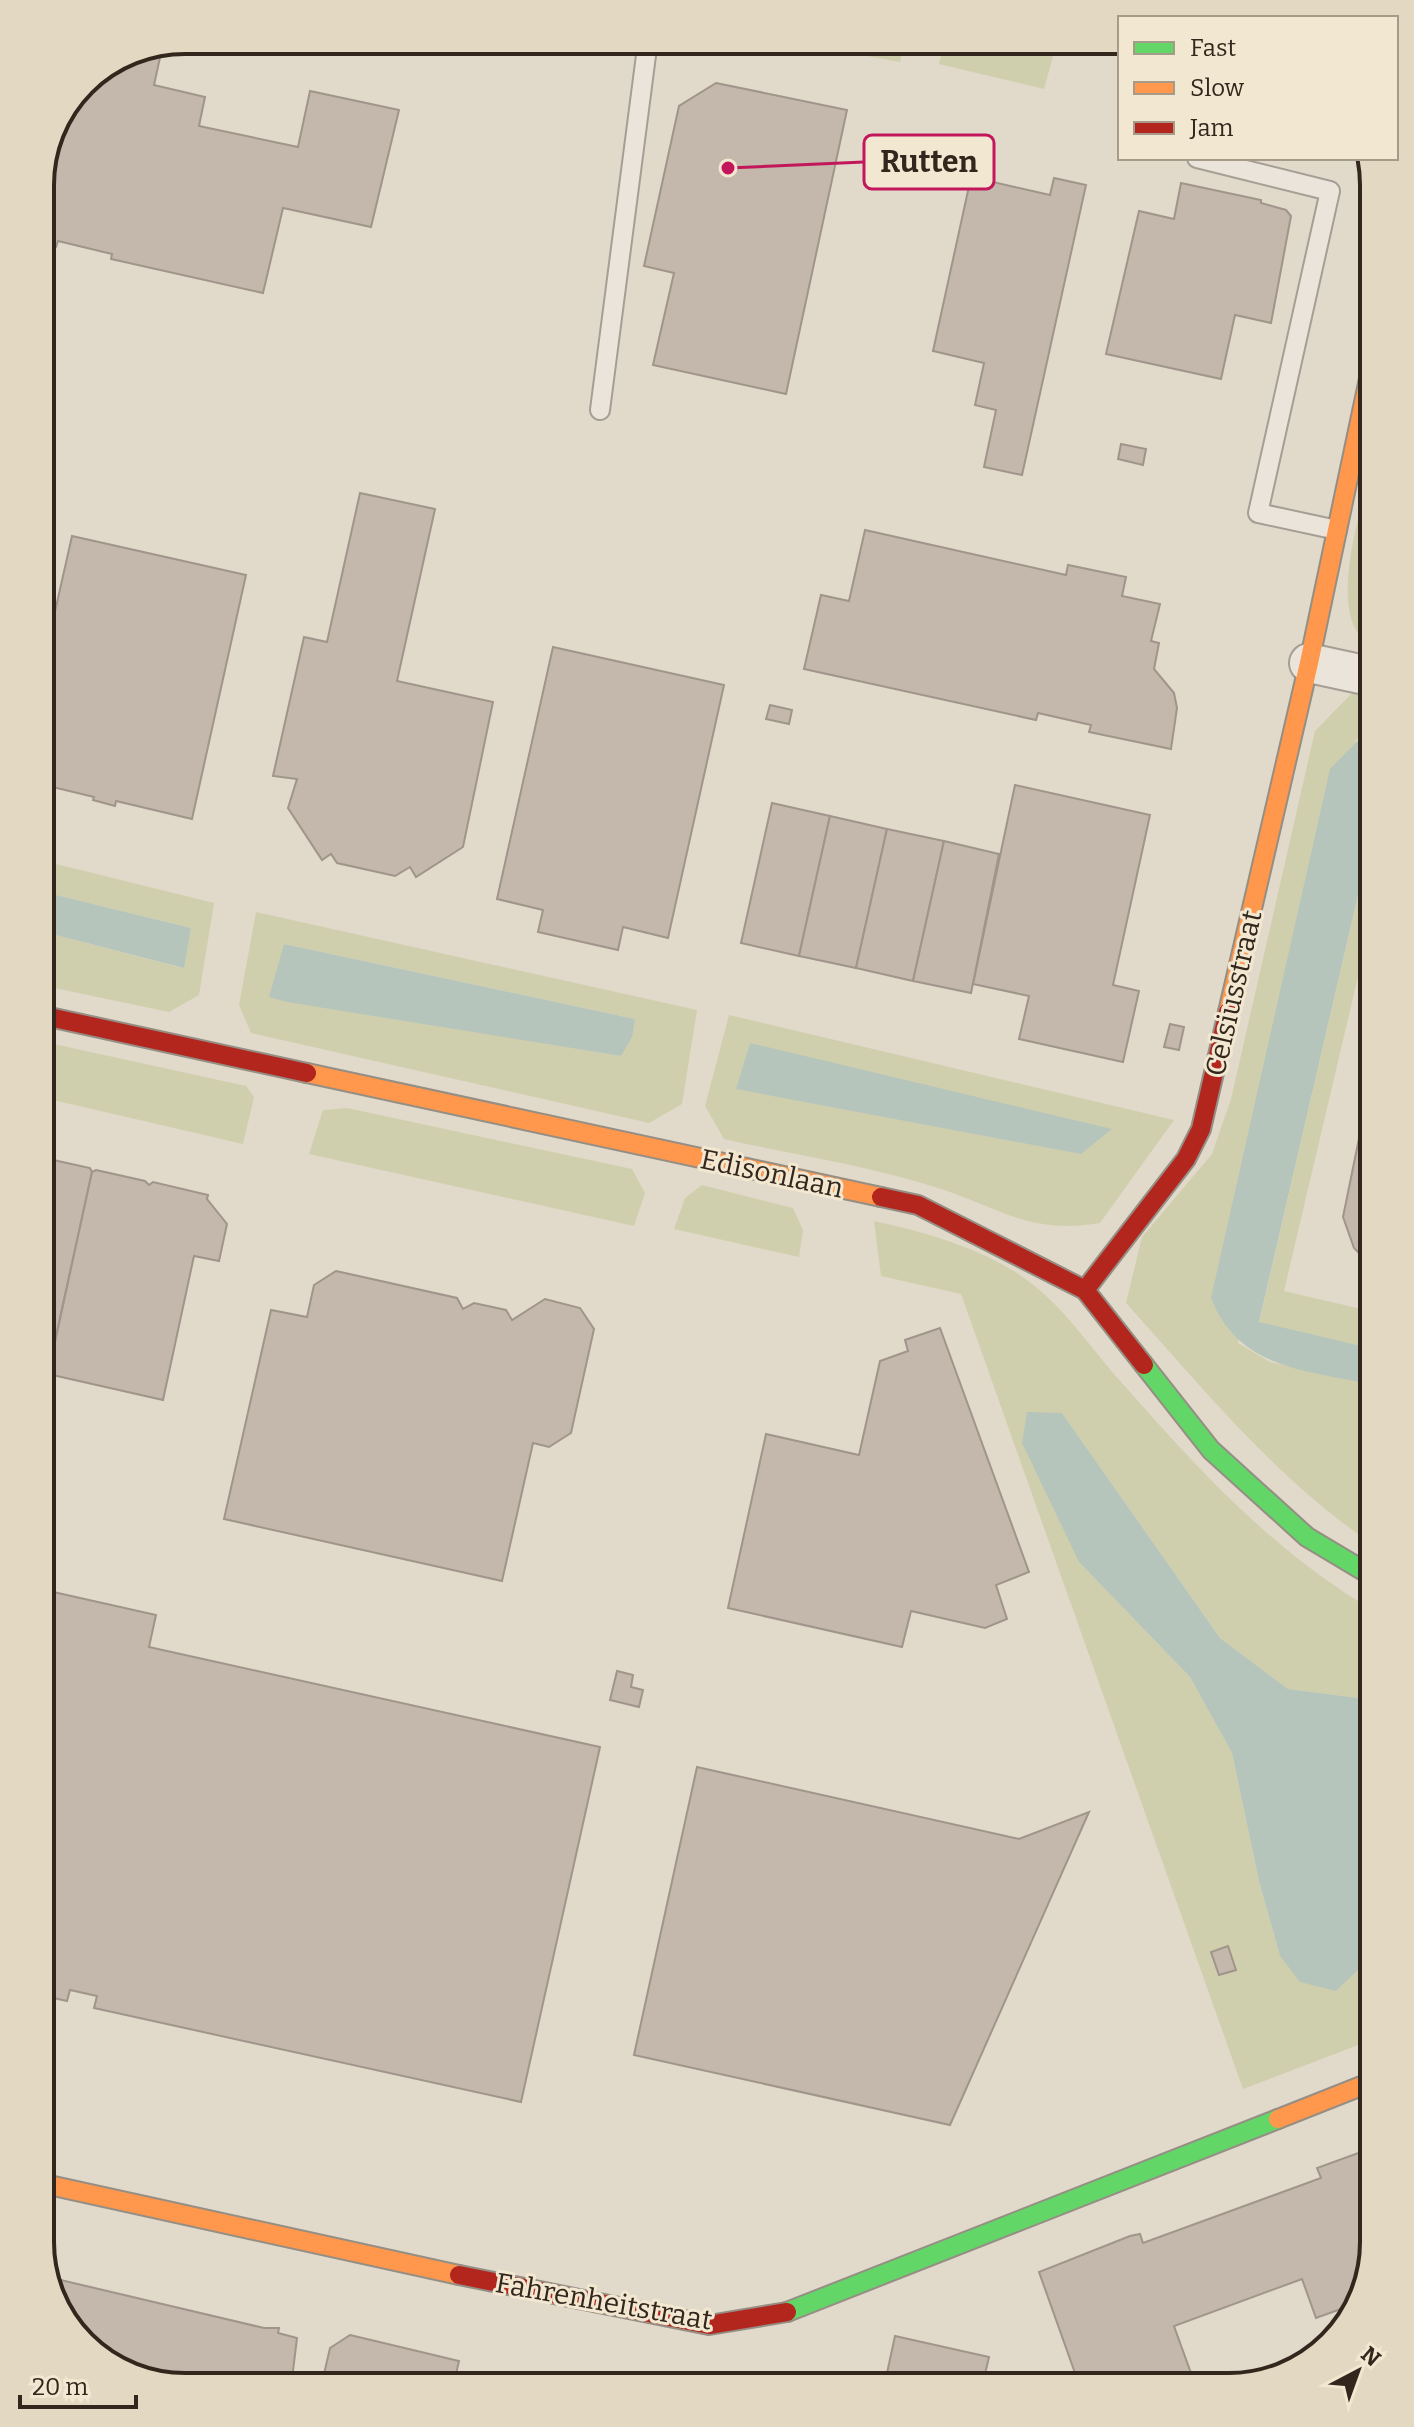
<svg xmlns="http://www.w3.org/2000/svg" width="1414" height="2427" viewBox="0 0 1414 2427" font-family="Bitter,serif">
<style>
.green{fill:#d0cfad;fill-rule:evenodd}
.water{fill:#b6c5bb}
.building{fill:#c4b7ab;stroke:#a0958a;stroke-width:2}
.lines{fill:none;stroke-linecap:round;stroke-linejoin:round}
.lane-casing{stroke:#a69e94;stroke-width:22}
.street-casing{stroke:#a69e94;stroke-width:42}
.fast-casing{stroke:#958e84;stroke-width:22}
.slow-casing{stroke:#958e84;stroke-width:22}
.jam-casing{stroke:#958e84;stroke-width:22}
.lane{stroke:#eae4db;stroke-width:18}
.street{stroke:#eae4db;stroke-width:38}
.fast{stroke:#63d668;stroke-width:18}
.slow{stroke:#ff974d;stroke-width:18}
.jam{stroke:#b3261e;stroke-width:18}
.labels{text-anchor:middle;stroke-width:6;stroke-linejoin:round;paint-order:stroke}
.street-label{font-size:28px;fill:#33271d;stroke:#f2e7d0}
.rim{fill:none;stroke:#33271d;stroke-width:4}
.leader{fill:none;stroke:#c2185b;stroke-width:3}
.callout-dot{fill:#c2185b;stroke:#f2e7d0;stroke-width:3}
.callout{fill:#f2e7d0;stroke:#c2185b;stroke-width:3}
.callout-label{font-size:30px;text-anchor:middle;font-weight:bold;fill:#33271d}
</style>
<rect width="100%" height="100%" fill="#e1d9ca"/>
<g class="green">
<path d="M781 40H905L900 62Z"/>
<path d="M945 40H1048L1055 49 1044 89 939 64Z"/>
<path d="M1374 459V646C1320 623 1364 502 1374 459Z"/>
<path d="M1374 682V724L1356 740 1238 1343 1270 1362 1374 1385V1545C1277 1481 1203 1388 1126 1303L1142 1237 1212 1154 1231 1099 1315 731 1361 684Z"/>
<path d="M1374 826V909L1284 1291 1374 1312V1349L1259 1323Z"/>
<path d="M40 860 214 903 199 995 169 1012 40 985V931L183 968 191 928 40 891Z"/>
<path d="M256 912 697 1010 682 1104 649 1123 251 1033 239 1005ZM284 944 635 1019V1020L621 1056 330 1007Z"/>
<path d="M729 1015 1174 1120 1100 1223C1028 1235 999 1207 935 1187 867 1165 794 1155 724 1139L705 1106Z"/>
<path d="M40 1041 246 1086 254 1097 243 1144 40 1097Z"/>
<path d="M347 1108 632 1169 645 1193 634 1226 309 1154 323 1110Z"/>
<path d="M702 1185 793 1208 803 1230 799 1257 674 1229 685 1198Z"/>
<path d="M874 1221C920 1231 971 1245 1012 1270 1059 1298 1086 1343 1122 1383 1201 1472 1270 1549 1374 1611V1700L1288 1689 1220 1638 1062 1413 1079 1562 1190 1677 1232 1753 1259 1881 1280 1956 1336 1991 1374 1955V2039L1243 2089 961 1294 881 1276Z"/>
</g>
<g class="water">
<path d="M1374 724V826L1259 1322 1374 1349V1385C1307 1370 1239 1370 1211 1298L1330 769Z"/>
<path d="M40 891 191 928 184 968 40 931Z"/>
<path d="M284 944 635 1019 632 1037 621 1056 287 1002 269 997Z"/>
<path d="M750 1043 1112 1129 1081 1154 736 1089Z"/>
<path d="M1027 1412 1062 1413 1220 1638 1288 1689 1374 1700V1955L1336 1991 1300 1982 1280 1956 1259 1881 1232 1753 1190 1677 1079 1562 1022 1443Z"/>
</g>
<g class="building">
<path d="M163 44 154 85 205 97 199 126 298 147 310 91 399 110 371 227 283 208 263 293 111 259 112 254 58 241 56 247 40 244V176L83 82 130 51Z"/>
<path d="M716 83 847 110 786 394 653 365 674 273 644 266 679 106Z"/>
<path d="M971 177 1050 195 1054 178 1086 185 1022 475 984 467 996 410 975 405 984 363 933 351Z"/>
<path d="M1181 183 1261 200V203L1286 210 1291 216 1271 323 1235 315 1221 379 1106 354 1139 211 1174 219Z"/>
<path d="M1121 444 1146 449 1143 465 1118 459Z"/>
<path d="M360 493 435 509 397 681 493 702 463 847 416 877 410 867 395 876 337 863 331 854 322 860 288 808 297 779 273 776 304 637 327 642Z"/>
<path d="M865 530 1066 575 1068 565 1126 577 1122 596 1160 604 1151 641 1159 643 1154 669 1174 693 1177 708 1171 749 1089 732 1091 725 1038 713 1036 720 804 669 821 595 849 601Z"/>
<path d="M72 536 246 575 192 819 116 801 115 806 93 800 94 797 40 784V678Z"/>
<path d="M553 647 724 685 668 938 623 927 618 950 538 932 543 910 497 899Z"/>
<path d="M770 705 792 710 789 724 766 719Z"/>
<path d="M1015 785 1150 815 1113 985 1139 991 1123 1062 1019 1039 1029 996 973 984Z"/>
<path d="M772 803 830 816 799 956 741 943Z"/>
<path d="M830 816 887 829 856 968 799 956Z"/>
<path d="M887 829 944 841 913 981 856 968Z"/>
<path d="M944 841 999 854 971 993 913 981Z"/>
<path d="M1170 1024 1184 1027 1179 1050 1164 1047Z"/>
<path d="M1366 1104 1367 1111 1374 1113V1268L1354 1248 1343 1217Z"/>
<path d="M40 1157 90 1168 92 1172 40 1409Z"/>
<path d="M96 1170 145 1181 149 1185 153 1182 208 1195 207 1199 227 1224 219 1261 194 1256 163 1400 48 1374 40 1411 92 1172Z"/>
<path d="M336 1271 457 1298 463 1309 474 1303 506 1310 512 1320 545 1299 580 1308 594 1329 571 1433 549 1447 533 1443 502 1581 224 1519 271 1310 307 1317 314 1285Z"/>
<path d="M940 1328 1029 1572 996 1585 1007 1619 985 1628 911 1611 902 1647 728 1608 766 1434 859 1455 880 1361 908 1351 905 1340Z"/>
<path d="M40 1589 156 1615 149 1647 600 1747 521 2102 94 2008 97 1996 70 1990 67 2001 40 1995Z"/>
<path d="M617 1671 633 1675 631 1687 643 1690 639 1707 610 1700Z"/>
<path d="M697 1767 1019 1839 1089 1812 950 2125 634 2055Z"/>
<path d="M1228 1946 1236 1970 1219 1975 1211 1952Z"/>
<path d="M1361 2152 1374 2189V2197L1367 2199 1374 2219V2243L1355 2304 1316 2318 1302 2279 1174 2326 1196 2387H1080L1039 2272 1130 2236 1140 2234 1143 2243 1321 2178 1317 2168Z"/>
<path d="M48 2277 264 2328H279L278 2333 297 2338 291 2387H176L104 2362 55 2306Z"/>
<path d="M350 2335 459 2361 453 2387H321L330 2348Z"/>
<path d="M895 2336 989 2357 982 2387H884Z"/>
</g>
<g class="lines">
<defs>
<g id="lane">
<path d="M1197 158 1330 191 1258 513 1337 530"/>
<path d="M600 410 648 40"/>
</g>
<path id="street" d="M1309 663 1374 677"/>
<g id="fast">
<path d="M1144 1365 1211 1450 1307 1537 1374 1577"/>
<path d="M787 2312 1278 2119"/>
</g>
<g id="slow">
<path d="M1228 1012 1309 663 1374 355"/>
<path d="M307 1073 881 1197"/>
<path d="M1278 2119 1374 2081"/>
<path d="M40 2183 459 2275"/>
</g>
<g id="jam">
<path d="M40 1015 307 1073"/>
<path d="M881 1197 918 1205 1085 1290 1144 1365"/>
<path d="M1085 1290 1186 1159 1201 1129 1228 1012"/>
<path d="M459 2275 709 2325 787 2312"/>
</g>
</defs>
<use href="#lane" class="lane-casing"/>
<use href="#street" class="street-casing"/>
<use href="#fast" class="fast-casing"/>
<use href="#slow" class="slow-casing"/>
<use href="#jam" class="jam-casing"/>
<use href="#lane" class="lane"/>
<use href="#street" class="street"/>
<use href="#fast" class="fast"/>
<use href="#slow" class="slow"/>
<use href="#jam" class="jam"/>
</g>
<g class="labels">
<g class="street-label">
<text transform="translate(1233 993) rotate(-77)" y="10">Celsiusstraat</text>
<text transform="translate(772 1173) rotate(12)" y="10">Edisonlaan</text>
<text transform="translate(604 2301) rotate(10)" y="10">Fahrenheitstraat</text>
</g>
</g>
<path d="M0 0H1414V2427H0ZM185 54H1229A131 131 0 0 1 1360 185V2242A131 131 0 0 1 1229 2373H185A131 131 0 0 1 54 2242V185A131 131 0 0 1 185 54Z" fill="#e3d8c2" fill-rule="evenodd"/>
<path class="rim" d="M185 54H1229A131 131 0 0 1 1360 185V2242A131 131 0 0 1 1229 2373H185A131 131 0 0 1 54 2242V185A131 131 0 0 1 185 54Z"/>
<path class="leader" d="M728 168L864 162"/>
<circle class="callout-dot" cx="728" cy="168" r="8"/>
<rect class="callout" x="864" y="135" width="130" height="54" rx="8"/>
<g class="callout-label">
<text x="929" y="172">Rutten</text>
</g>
<rect x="1118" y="16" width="280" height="144" fill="#f2e7d0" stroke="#a69a88" stroke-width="2"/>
<rect x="1134" y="42" width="40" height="12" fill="#63d668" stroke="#a69a88" stroke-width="2"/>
<text x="1190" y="56" font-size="24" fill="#33271d">Fast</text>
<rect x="1134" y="82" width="40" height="12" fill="#ff974d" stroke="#a69a88" stroke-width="2"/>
<text x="1190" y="96" font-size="24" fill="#33271d">Slow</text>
<rect x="1134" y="122" width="40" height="12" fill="#b3261e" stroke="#a69a88" stroke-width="2"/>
<text x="1190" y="136" font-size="24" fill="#33271d">Jam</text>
<g transform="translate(1358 2371) rotate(41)" stroke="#f2e7d0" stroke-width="6" paint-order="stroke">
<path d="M0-6L14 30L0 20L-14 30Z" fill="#33271d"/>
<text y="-12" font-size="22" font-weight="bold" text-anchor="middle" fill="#33271d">N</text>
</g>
<path d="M20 2395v12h116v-12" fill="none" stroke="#33271d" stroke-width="4"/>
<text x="32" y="2395" font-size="24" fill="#33271d" stroke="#f2e7d0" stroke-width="6" paint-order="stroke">20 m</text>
</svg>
